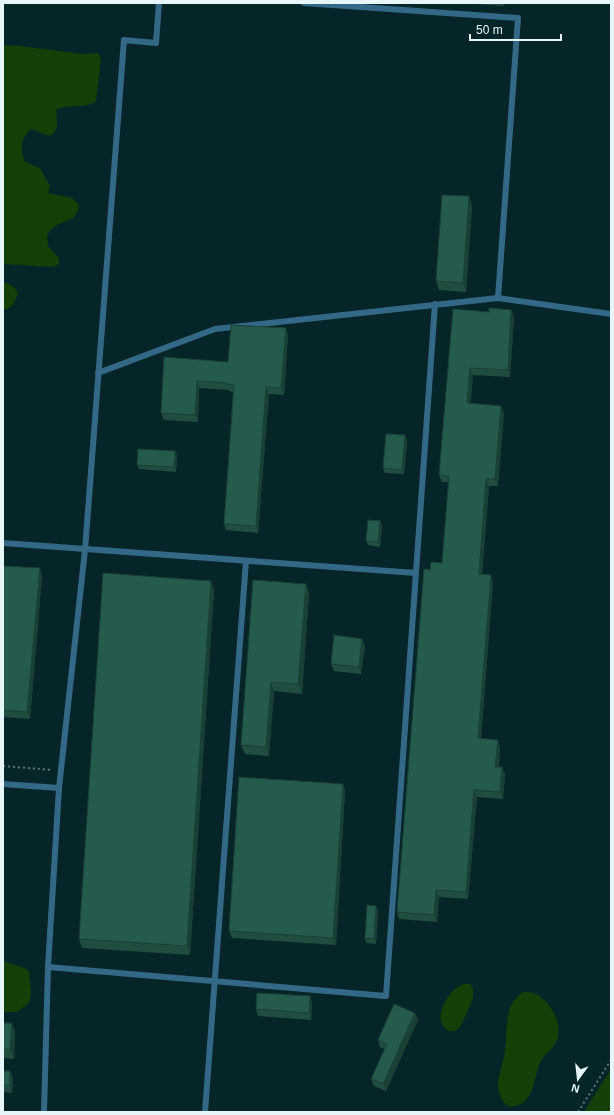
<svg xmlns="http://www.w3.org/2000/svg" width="614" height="1115" viewBox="0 0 614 1115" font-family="Helvetica,sans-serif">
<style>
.green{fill:#144008}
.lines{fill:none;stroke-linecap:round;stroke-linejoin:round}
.path{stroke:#5f787b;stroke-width:2;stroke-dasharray:2 3;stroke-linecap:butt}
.service{stroke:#336987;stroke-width:6}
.wall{fill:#1f4e41}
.shaded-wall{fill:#194035}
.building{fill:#245b4c;stroke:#194035}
</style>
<rect width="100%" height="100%" fill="#062528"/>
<g class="green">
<path d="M3 45 20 46 82 54 98 53 101 59 96 101C84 110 69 103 56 110 57 120 60 131 49 136L31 129C20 139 20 149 25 162L40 168 50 186 48 193 72 198 79 205C77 223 65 219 54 227 51 229 49 233 47 235L48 246 59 258V264L53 267 3 264Z"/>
<path d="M3 282C9 284 17 287 18 294 14 303 13 308 3 310Z"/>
<path d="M3 961 25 968 29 972 31 995 28 1004 17 1012H3Z"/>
<path d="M463 984H470L473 989V998L465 1017 460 1027 455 1031H449C433 1023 443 1001 453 991 455 988 460 986 463 984Z"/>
<path d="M523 992C528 992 534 992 538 995 551 1003 563 1024 557 1040 554 1049 545 1053 541 1061 533 1075 536 1102 515 1106 512 1107 509 1107 507 1105 502 1101 498 1093 498 1086 498 1074 504 1062 505 1050 508 1030 503 1004 523 992Z"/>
<path d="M611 1069V1112H584Z"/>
</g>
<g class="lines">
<g class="path">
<path d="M3 766 52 770"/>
<path d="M578 1112 611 1060"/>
</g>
<g class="service">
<path d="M304 3 518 18 498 298"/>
<path d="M98 373 215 329 498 298 611 314"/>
<path d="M3 543 416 573"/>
<path d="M3 784 59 788"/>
<path d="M48 967 386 996 435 304"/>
<path d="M44 1112 48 967 59 788 85 550 124 40 156 43 159 3"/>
<path d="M205 1112 246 561"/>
</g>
</g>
<g class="wall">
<path d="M462 3H504L503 6Z"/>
<path d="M472 206 466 292 439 290 436 281Z"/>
<path d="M453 309 489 312 511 310 514 317 510 377 473 375 470 403 504 413 498 486H489L482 574 491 575 493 582 481 738 500 747 499 767H502L505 774 503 799 477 797 468 899 439 897 437 922 399 919 397 912 430 570 442 563 449 482H442L439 475Z"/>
<path d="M288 335 284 395 269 394 258 533 226 530 224 524 233 392 229 391V390L199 388 198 422 164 420 161 413 164 357 228 362Z"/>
<path d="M405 435 407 440 404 474 385 473 383 468Z"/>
<path d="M175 451 177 455 176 472 139 469 137 465Z"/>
<path d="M380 521 382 526 380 547 368 545 366 541Z"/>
<path d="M3 566 42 576 30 719 3 717Z"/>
<path d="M211 581 214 590 190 955 82 948 79 939Z"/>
<path d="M306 584 309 593 302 694 274 691 269 756 245 754 241 745Z"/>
<path d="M362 639 365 646 361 674 334 671 331 664Z"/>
<path d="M343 784 345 791 336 945 232 938 229 931Z"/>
<path d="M376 906 378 911 376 944 366 943 365 938Z"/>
<path d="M310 996 312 1003 311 1020 258 1016 256 1009Z"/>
<path d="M415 1013 418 1020 386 1091 374 1086 371 1079 385 1049 380 1047 378 1040Z"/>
<path d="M3 1023 15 1032 14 1059 3 1058Z"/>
<path d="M3 1071 13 1078 12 1093 3 1092Z"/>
</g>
<g class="shaded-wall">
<path d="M469 196 472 206 466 292 463 283Z"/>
<path d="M511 310 514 317 510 377 508 370Z"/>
<path d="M286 328 288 335 284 395 281 388Z"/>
<path d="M470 368 473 375 470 410 467 403Z"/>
<path d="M197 381 199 388 198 422 195 415Z"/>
<path d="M266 387 269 394 258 533 256 526Z"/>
<path d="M501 406 504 413 498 486 495 479Z"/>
<path d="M405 435 407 440 404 474 402 470Z"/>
<path d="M175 451 177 455 176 472 174 467Z"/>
<path d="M486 479 489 486 481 581 479 574Z"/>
<path d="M380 521 382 526 380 547 378 542Z"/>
<path d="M40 568 42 576 30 719 27 712Z"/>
<path d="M491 575 493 582 480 745 478 738Z"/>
<path d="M211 581 214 590 190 955 187 946Z"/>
<path d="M306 584 309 593 302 694 298 684Z"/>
<path d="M362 639 365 646 361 674 359 667Z"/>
<path d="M271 682 274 691 269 756 266 747Z"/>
<path d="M498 740 500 747 498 774 495 767Z"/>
<path d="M502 767 505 774 503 799 500 792Z"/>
<path d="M343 784 345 791 336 945 333 938Z"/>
<path d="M474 790 477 797 468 899 466 892Z"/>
<path d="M436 890 439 897 437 922 434 915Z"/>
<path d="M376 906 378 911 376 944 374 939Z"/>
<path d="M310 996 312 1003 311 1020 309 1013Z"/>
<path d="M415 1013 418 1020 386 1091 383 1084Z"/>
<path d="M12 1023 15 1032 14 1059 10 1050Z"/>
<path d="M10 1071 13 1078 12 1093 10 1086Z"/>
</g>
<g class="building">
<path d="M442 195 469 196 463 283 436 281Z"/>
<path d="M489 308 511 310 508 370 470 368 467 403 501 406 495 479H486L479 574 491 575 478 738 498 740 495 767H502L500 792 474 790 466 892 436 890 434 915 397 912 424 569 430 570 431 562 442 563 449 476 439 475 453 309 489 312Z"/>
<path d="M231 325 286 328 281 388 266 387 256 526 224 524 234 385 227 384V383L197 381 195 415 161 413 164 357 228 362Z"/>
<path d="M386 434 405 435 402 470 383 468Z"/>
<path d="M138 449 175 451 174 467 137 465Z"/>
<path d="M368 520 380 521 378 542 366 541Z"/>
<path d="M3 566 40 568 27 712 3 710Z"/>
<path d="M103 573 211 581 187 946 79 939Z"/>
<path d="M253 580 306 584 298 684 271 682 266 747 241 745Z"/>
<path d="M334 635 362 639 359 667 331 664Z"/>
<path d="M239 777 343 784 333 938 229 931Z"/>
<path d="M367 905 376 906 374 939 365 938Z"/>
<path d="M257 993 310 996 309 1013 256 1009Z"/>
<path d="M394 1004 415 1013 383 1084 371 1079 387 1044 378 1040Z"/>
<path d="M3 1023H12L10 1050 3 1049Z"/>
<path d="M3 1071H10V1086L3 1085Z"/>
</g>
<rect width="614" height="1115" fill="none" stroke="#e7f7f9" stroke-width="8"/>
<g transform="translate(578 1079) rotate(195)" stroke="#062528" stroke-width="3" paint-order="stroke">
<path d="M0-3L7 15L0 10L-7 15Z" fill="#e7f7f9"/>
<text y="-6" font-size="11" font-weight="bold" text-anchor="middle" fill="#e7f7f9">N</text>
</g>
<path d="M470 34v6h91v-6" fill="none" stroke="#e7f7f9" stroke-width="2"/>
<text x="476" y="34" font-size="12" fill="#e7f7f9" stroke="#062528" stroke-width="3" paint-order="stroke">50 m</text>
</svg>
